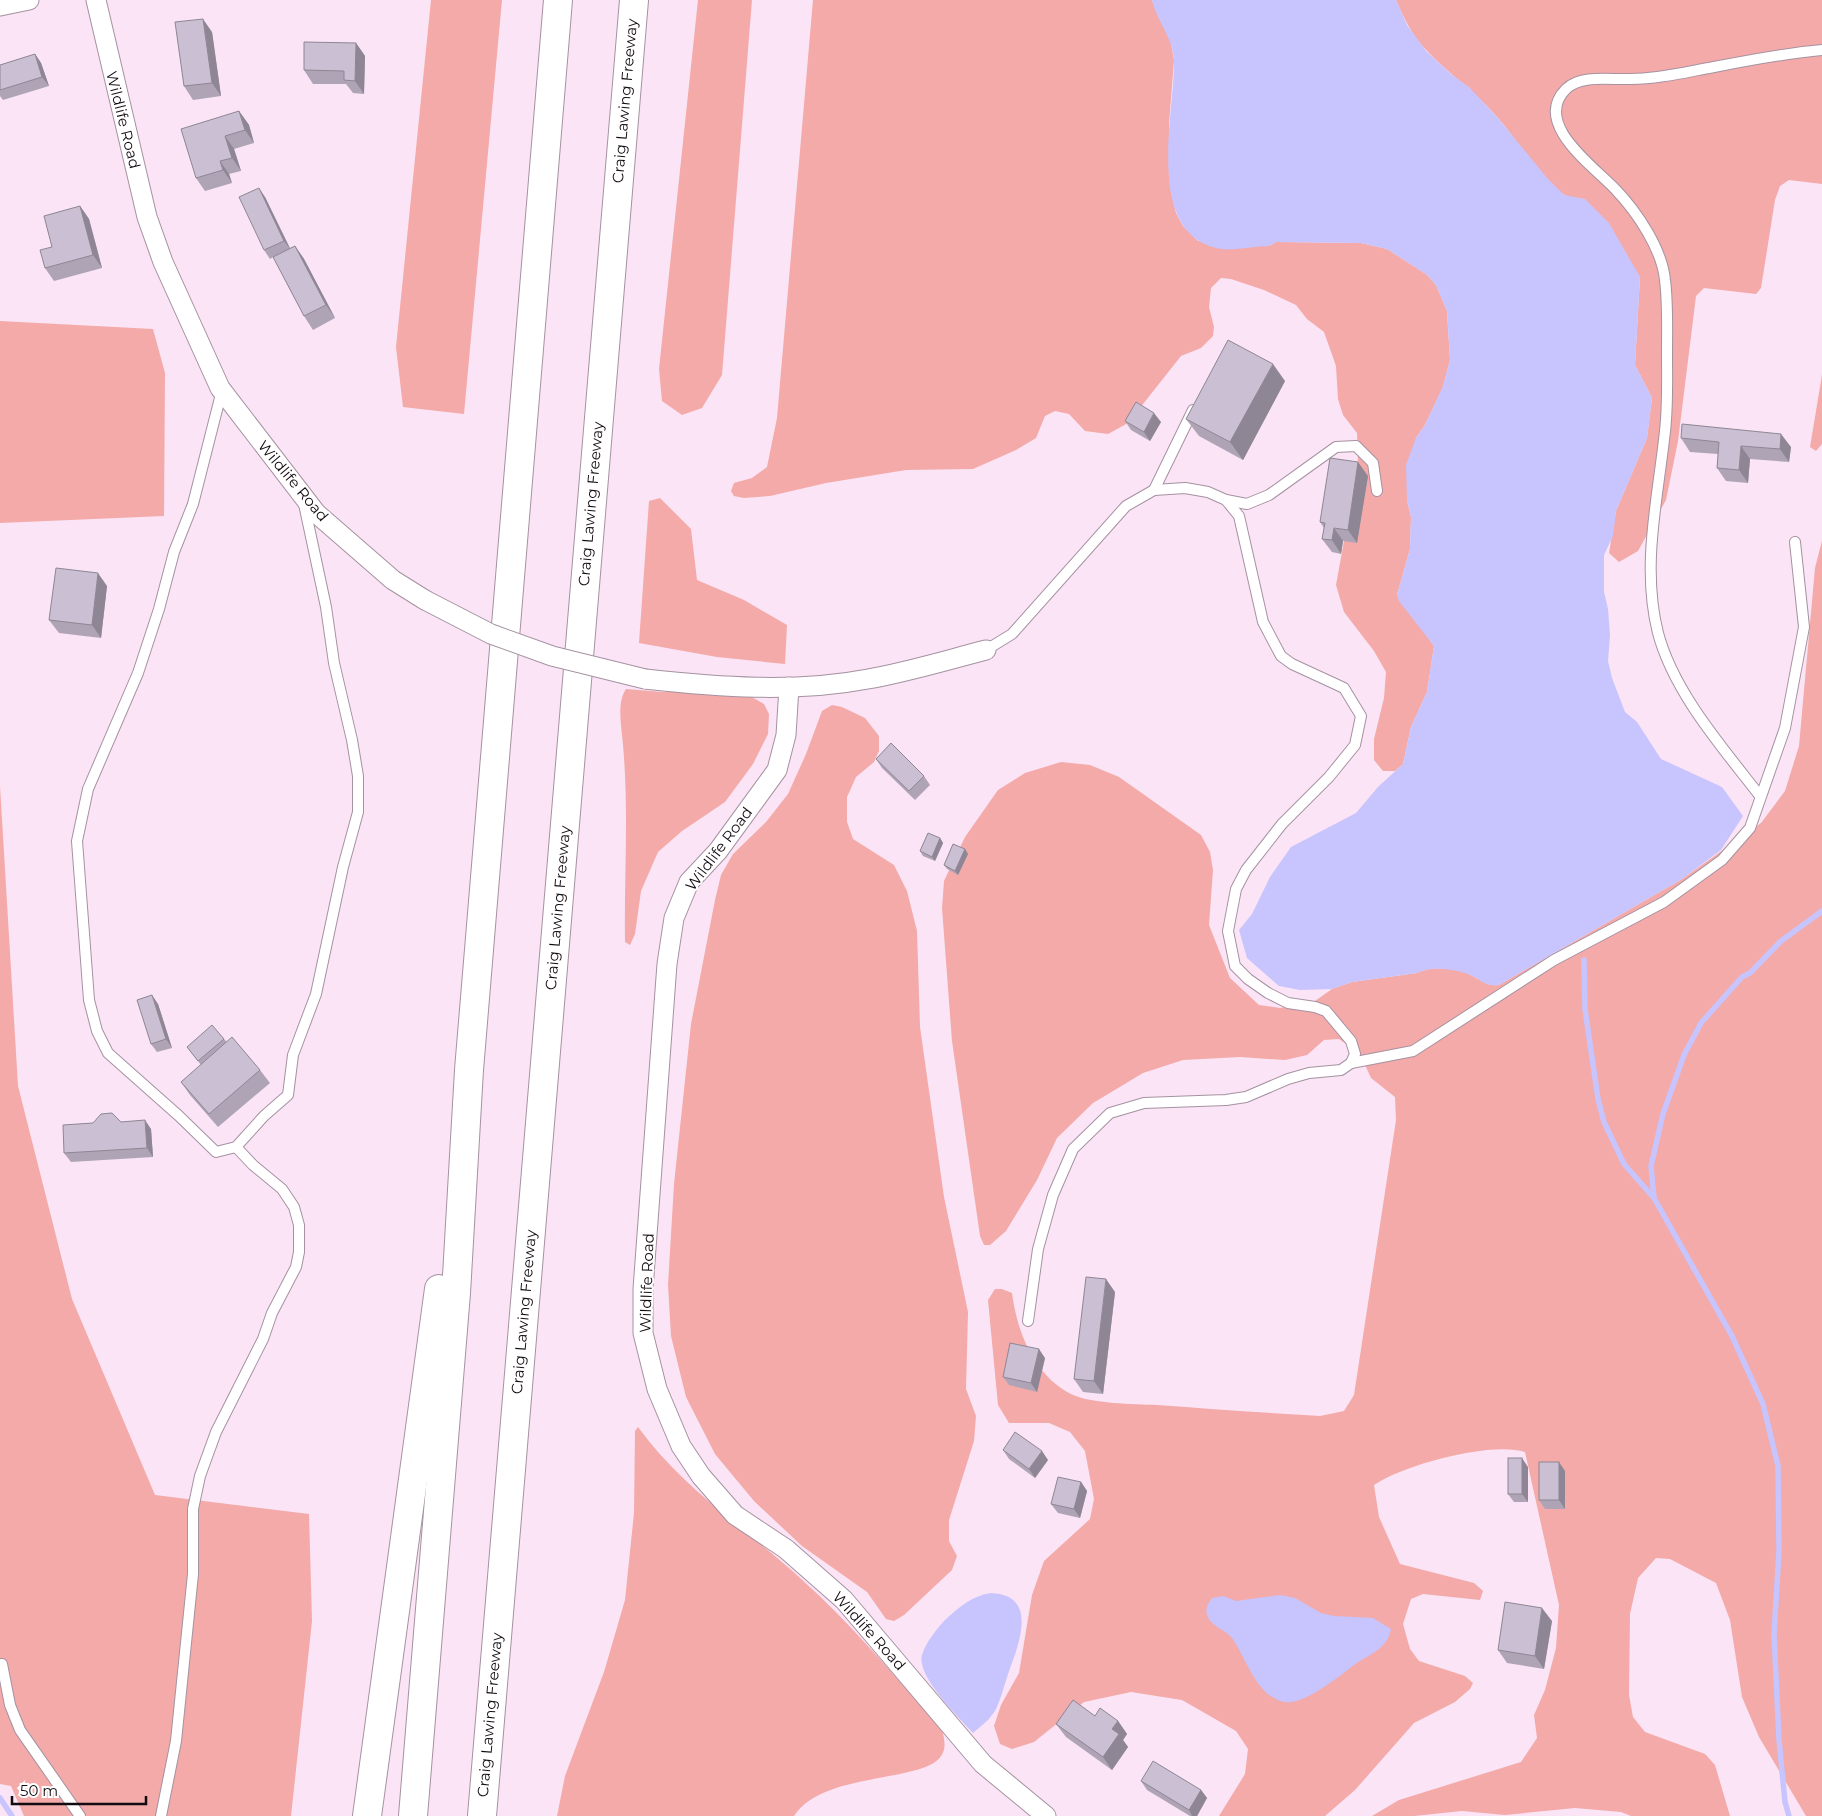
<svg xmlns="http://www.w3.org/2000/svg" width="1822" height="1816" viewBox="0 0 1822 1816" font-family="Montserrat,sans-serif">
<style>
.green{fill:#f3aaa9}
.water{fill:#c8c4fd}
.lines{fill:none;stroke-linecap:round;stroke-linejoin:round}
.stream{stroke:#c8c4fd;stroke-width:5.5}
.service-casing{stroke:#a592a1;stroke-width:12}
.minor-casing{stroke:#a592a1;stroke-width:21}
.motorway-casing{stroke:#a592a1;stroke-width:30}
.service{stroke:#fff;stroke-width:10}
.minor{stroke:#fff;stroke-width:19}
.motorway{stroke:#fff;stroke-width:28}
.minor-bridge-casing{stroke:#a592a1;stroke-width:21;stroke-linecap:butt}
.minor-bridge{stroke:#fff;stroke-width:19}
.wall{fill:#afa4b6}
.shaded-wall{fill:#8e8694}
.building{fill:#cbbfd4;stroke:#8e8694}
.labels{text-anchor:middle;stroke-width:4;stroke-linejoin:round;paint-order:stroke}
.street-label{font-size:15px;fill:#120b11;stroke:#fff}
</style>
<rect width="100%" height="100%" fill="#fae4f5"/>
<g class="green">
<path d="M431 0H502L464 414 403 407 396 347Z"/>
<path d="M698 0H752L722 375 702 408 682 415 662 401 659 369Z"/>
<path d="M813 0H1152L1171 43 1174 60 1169 124 1170 187 1176 213 1183 226 1198 241 1269 246 1276 242 1361 243 1387 249 1426 274 1436 285 1447 311 1450 360 1443 387 1425 425 1416 438 1407 500 1411 517 1410 549 1397 595 1434 646 1427 692 1411 727 1403 764 1395 771H1383L1374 760V739L1384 698 1386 672 1374 651 1344 612 1336 585 1358 464 1357 433 1343 415 1338 399 1336 366 1324 332 1307 319 1296 305 1264 290 1231 279 1221 278 1211 288 1209 307 1214 327 1213 336 1201 348 1181 356 1128 423 1108 434 1085 431 1069 414 1055 411 1045 416 1036 438 1016 450 973 469 906 470 826 483 770 496 744 498 734 496 731 491 734 483 752 478 767 467 777 418Z"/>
<path d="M1396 0H1822V184L1789 180 1780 186 1775 200 1761 288 1756 294 1704 288 1696 296 1678 441 1666 500 1638 551 1619 562 1609 553 1616 511 1647 438 1652 398 1635 365 1640 277 1585 199C1578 198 1568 198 1563 194 1537 175 1519 142 1498 118 1477 93 1450 75 1428 52 1413 37 1404 19 1396 0Z"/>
<path d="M0 321 153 329 165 373 164 516 0 523Z"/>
<path d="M1822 375V444L1816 451 1810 447Z"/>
<path d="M660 498 691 529 697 580 744 600 787 625 785 664 717 657 639 643 649 501Z"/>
<path d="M1822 541V1816H1806L1759 1737 1742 1697 1730 1620 1716 1583 1670 1559 1656 1558 1638 1578 1630 1614 1629 1695 1633 1717 1645 1732 1705 1754 1715 1765 1730 1816H1631L1621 1812 1575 1808 1505 1815 1462 1811 1414 1816H1372L1399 1800 1521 1762 1537 1738 1534 1715 1545 1690 1556 1648 1559 1605 1525 1452C1491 1441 1403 1465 1374 1485L1379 1517 1400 1564 1474 1583 1483 1591 1480 1600 1423 1594 1411 1599 1403 1624 1410 1649 1419 1661 1465 1676 1473 1683 1470 1689 1455 1702 1414 1723 1355 1790 1325 1816H1219L1245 1774 1248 1749 1236 1731 1182 1700 1131 1692 1084 1702 1034 1742 1012 1749 1000 1744 994 1726 1001 1705 1019 1673 1032 1595 1044 1561 1090 1519 1094 1499 1085 1451 1070 1432 1049 1423H1009L998 1405 988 1300 995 1289H1002L1012 1293C1017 1332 1034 1375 1071 1394 1091 1404 1134 1404 1157 1405 1211 1409 1266 1413 1320 1416L1344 1411 1354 1395 1396 1120 1395 1097 1371 1078 1360 1054 1339 1039 1324 1040 1307 1055 1285 1060 1240 1057 1183 1060 1143 1073 1093 1103 1057 1138 1037 1180 1006 1231 990 1245H984L980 1236 952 1041 942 908 944 881 965 837 998 790 1025 773 1061 762 1090 765 1119 777 1201 835 1210 852 1213 870 1209 925 1230 978 1259 1005 1280 1008 1315 1001 1332 989 1352 982 1417 973C1430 966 1455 968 1469 974 1479 979 1488 987 1499 985L1682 879 1761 823 1785 791 1799 746 1815 568Z"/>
<path d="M626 689 663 692H743L764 704 769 714 768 734 753 764 725 802 682 831 658 852 641 891 635 934 630 945 625 942C624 876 629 811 623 745 622 728 616 704 626 689Z"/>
<path d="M832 705 842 707 865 718 879 736V751L874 762 856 777 847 797V822L853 839 894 865 907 891 917 931 920 1027 944 1197 968 1312 966 1389 976 1416 974 1441 949 1520V1541L957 1556 952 1570 904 1615 894 1621 886 1619 867 1592 802 1546 754 1501 715 1454 686 1397 671 1336 668 1285 674 1184 691 1024 715 900 721 875 733 854 766 822 788 794 806 754 822 711Z"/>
<path d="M0 786 18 1086 72 1299 155 1495 309 1514 312 1621 291 1816H24L11 1786 0 1784Z"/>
<path d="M638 1427C681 1487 744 1527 799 1577 851 1623 896 1678 942 1730 944 1738 947 1748 941 1756 924 1783 823 1771 794 1816H557L565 1776 604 1672 625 1600 634 1513 635 1431Z"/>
</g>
<g class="water">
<path d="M1152 0H1396L1407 25 1426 51 1452 75 1469 87 1497 117 1548 179 1564 195 1585 199 1609 223 1640 277 1635 365 1652 398 1647 438 1616 511 1613 536 1604 555V592L1608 609 1610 635 1608 661 1612 678 1625 712 1637 722 1661 759 1722 787 1743 816 1721 850 1682 879 1499 985C1486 988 1477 976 1465 973 1451 969 1430 966 1417 973L1352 982 1332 989 1300 990 1279 986 1247 958 1239 930 1252 914 1270 877 1291 847 1356 813 1378 787 1403 764 1411 727 1427 692 1434 646 1399 601 1397 595 1410 549 1411 517 1407 500 1406 465 1416 438 1425 425 1443 386 1450 360 1447 311 1436 285 1426 274 1387 249 1361 243 1276 242 1269 246C1253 246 1232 252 1216 248 1144 231 1175 112 1174 60 1173 38 1157 21 1152 0Z"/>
<path d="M991 1593C1040 1595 1018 1646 1008 1674 1004 1686 1001 1699 995 1711L988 1720 973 1733C959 1718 916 1676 922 1655 926 1642 936 1630 945 1620 958 1608 973 1595 991 1593Z"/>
<path d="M1280 1595 1295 1598 1321 1613 1334 1616 1373 1618 1391 1629C1387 1650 1369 1654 1354 1665 1340 1676 1303 1706 1284 1702 1256 1696 1247 1659 1232 1638 1226 1630 1210 1626 1207 1615 1205 1608 1208 1603 1212 1598L1223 1596 1236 1601Z"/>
</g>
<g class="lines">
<g class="stream">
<path d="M1584 960 1585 1009 1598 1099 1604 1122 1624 1164 1654 1198 1732 1336 1763 1404 1778 1466 1779 1551 1774 1634 1779 1740 1785 1802 1789 1816"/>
<path d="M1654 1198 1651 1166 1663 1114 1684 1055 1701 1023 1742 977 1750 973 1781 941 1822 911"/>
<path d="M0 1798 12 1816"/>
</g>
<defs>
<g id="service">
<path d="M222 390 193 504 174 552 159 609 138 673 88 789 77 841 89 1000 97 1031 108 1053 179 1116 216 1152 236 1147 264 1116 288 1095 293 1055 316 994 343 867 358 812V776L352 740 334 663 326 607 304 504"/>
<path d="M1154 490 1193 410"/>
<path d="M1226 500 1247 504 1269 495 1336 447 1356 446 1373 463 1377 491"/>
<path d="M986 650 1012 634 1126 506 1154 490 1185 488 1208 492 1226 500 1239 516 1263 622 1281 656 1292 664 1344 688 1361 716 1355 745 1329 777 1282 824 1246 870 1236 889 1228 931 1235 966 1248 979 1268 993 1288 1003 1315 1007 1326 1011 1351 1041 1355 1054 1351 1063 1341 1070 1309 1073 1288 1079 1246 1097 1226 1100 1144 1103 1110 1113 1073 1149 1053 1195 1038 1249 1028 1321"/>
<path d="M1760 796C1723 748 1674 693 1658 633 1641 566 1658 498 1665 431 1668 405 1667 379 1667 353 1667 329 1668 304 1665 280 1662 249 1637 212 1616 190 1596 168 1531 124 1566 89 1581 74 1612 80 1631 79 1659 79 1686 72 1714 67 1750 60 1786 53 1822 50"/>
<path d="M1351 1063 1413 1051 1554 960 1664 902 1722 860 1750 828 1785 728 1804 627 1795 542"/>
<path d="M2 1664 10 1705 20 1730 80 1816"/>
<path d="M161 1816 176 1741 193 1574V1509L200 1476 216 1432 263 1339 272 1313 296 1267 299 1252V1225L294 1207 282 1189 253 1165 236 1147"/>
</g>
<g id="minor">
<path d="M96 0 147 217 163 262 220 388 316 513 393 580 425 600"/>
<path d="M0 6 29 0"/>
<path d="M645 679C718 687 795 693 868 679 908 672 947 660 986 650"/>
<path d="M789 687 786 735 777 770 718 851 689 882 674 918 667 964 643 1289V1333L657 1389 681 1446 701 1476 735 1515 786 1549 844 1600 983 1764 1046 1816"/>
</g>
<g id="motorway">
<path d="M367 1816 439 1289"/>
<path d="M413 1816 456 1293 469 1070 558 0"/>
<path d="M482 1816 634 0"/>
</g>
</defs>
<use href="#service" class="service-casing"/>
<use href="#minor" class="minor-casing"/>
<use href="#motorway" class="motorway-casing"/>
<use href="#service" class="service"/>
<use href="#minor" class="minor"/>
<use href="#motorway" class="motorway"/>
<defs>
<path id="minor-bridge" d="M425 600 491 634 552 656 645 679"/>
</defs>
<use href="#minor-bridge" class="minor-bridge-casing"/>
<use href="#minor-bridge" class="minor-bridge"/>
</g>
<g class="wall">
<path d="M212 32 221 96 193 100 184 86Z"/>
<path d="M356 43 365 56 364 94 353 93 346 84H313L304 70Z"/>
<path d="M35 54 41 63 49 86 3 100 0 96V65Z"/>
<path d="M239 111 249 125 254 143 234 149 241 171 229 174 232 183 205 191 196 178Z"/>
<path d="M265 197 290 248 295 246 304 259 335 318 313 330 304 316 273 257 270 259 264 250Z"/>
<path d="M80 206 89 219 102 268 54 281 45 268 52 247Z"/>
<path d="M1285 381 1243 460 1199 436 1186 419Z"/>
<path d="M1125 421 1161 422 1150 441 1131 430Z"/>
<path d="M1681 438 1791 447 1789 462 1750 459 1748 483 1726 481 1717 468 1718 454 1690 452Z"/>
<path d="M1368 476 1357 543 1343 541 1341 554 1332 552 1322 539 1324 528 1320 522Z"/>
<path d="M107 586 101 638 59 633 49 620Z"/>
<path d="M876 759 924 776 930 785 915 800 882 768Z"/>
<path d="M940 838 943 843 935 861 923 856 920 851Z"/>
<path d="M965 849 968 854 958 875 947 869 944 865Z"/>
<path d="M158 1004 172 1048 157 1052 151 1044Z"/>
<path d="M224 1039 227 1042 260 1070 270 1083 218 1127 190 1095 181 1082 201 1065 187 1047Z"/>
<path d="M121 1122 151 1129 153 1157 71 1162 64 1153Z"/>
<path d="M1115 1292 1103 1394 1083 1392 1074 1379Z"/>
<path d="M1045 1358 1037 1392 1009 1385 1003 1377Z"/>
<path d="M1003 1450 1048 1460 1035 1478 1009 1459Z"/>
<path d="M1528 1467V1502H1514L1508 1494Z"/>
<path d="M1565 1471V1509H1545L1539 1500Z"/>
<path d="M1081 1482 1087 1491 1080 1518 1058 1513 1051 1504Z"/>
<path d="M1552 1621 1544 1669 1507 1663 1498 1650Z"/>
<path d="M1095 1716 1118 1721 1127 1734 1123 1740 1128 1747 1112 1770 1066 1737 1056 1724Z"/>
<path d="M1141 1781 1201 1790 1207 1798 1197 1816H1190L1147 1790Z"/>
</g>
<g class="shaded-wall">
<path d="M203 19 212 32 221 96 212 83Z"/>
<path d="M356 43 365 56 364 94 355 81Z"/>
<path d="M35 54 41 63 49 86 42 77Z"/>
<path d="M239 111 249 125 254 143 245 130Z"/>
<path d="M225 136 234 149 241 171 232 158Z"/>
<path d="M220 161 229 174 232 183 223 170Z"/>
<path d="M259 188 265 197 290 249 284 241Z"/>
<path d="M80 206 89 219 102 268 93 255Z"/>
<path d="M295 246 304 259 335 318 326 305Z"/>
<path d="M1273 364 1285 381 1243 460 1230 442Z"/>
<path d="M1154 413 1161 422 1150 441 1144 432Z"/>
<path d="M1781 434 1791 447 1789 462 1780 449Z"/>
<path d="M1741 446 1750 459 1748 483 1739 470Z"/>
<path d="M1358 462 1368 476 1357 543 1348 530Z"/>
<path d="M1334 528 1343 541 1341 554 1332 540Z"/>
<path d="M98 573 107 586 101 638 92 625Z"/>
<path d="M940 838 943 843 935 861 932 857Z"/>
<path d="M965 849 968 854 958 875 955 871Z"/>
<path d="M152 995 158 1004 172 1048 166 1039Z"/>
<path d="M145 1120 151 1129 153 1157 147 1148Z"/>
<path d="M1106 1279 1115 1292 1103 1394 1094 1381Z"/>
<path d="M1039 1349 1045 1358 1037 1392 1031 1383Z"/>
<path d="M1042 1451 1048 1460 1035 1478 1029 1469Z"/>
<path d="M1522 1458 1528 1467V1502L1522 1494Z"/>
<path d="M1559 1462 1565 1471V1509L1559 1500Z"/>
<path d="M1081 1482 1087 1491 1080 1518 1074 1509Z"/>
<path d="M1542 1608 1552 1621 1544 1669 1535 1656Z"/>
<path d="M1118 1721 1127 1734 1123 1740 1128 1747 1112 1770 1103 1757 1112 1729Z"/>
<path d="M1201 1790 1207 1798 1197 1816H1192L1189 1810Z"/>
</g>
<g class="building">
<path d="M203 19 212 83 184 86 175 22Z"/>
<path d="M304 42 356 43 355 81 344 80V71L304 70Z"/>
<path d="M35 54 42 77 0 90V65Z"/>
<path d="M239 111 245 130 225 136 232 158 220 161 223 170 196 178 181 129Z"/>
<path d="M259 188 284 241 264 250 239 197Z"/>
<path d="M80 206 93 255 45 268 40 250 52 247 44 216Z"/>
<path d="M295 246 326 305 304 316 273 257Z"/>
<path d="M1228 340 1273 364 1230 442 1186 419Z"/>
<path d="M1136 402 1154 413 1144 432 1125 421Z"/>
<path d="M1682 424 1781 434 1780 449 1741 446 1739 470 1717 468 1719 442 1681 438Z"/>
<path d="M1330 458 1358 462 1348 530 1334 528 1332 540 1322 539 1325 523 1320 522Z"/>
<path d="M56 568 98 573 92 625 49 620Z"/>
<path d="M891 743 924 776 909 791 876 759Z"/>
<path d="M928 833 940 838 932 857 920 851Z"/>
<path d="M953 844 965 849 955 871 944 865Z"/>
<path d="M152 995 166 1039 151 1044 137 1000Z"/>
<path d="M212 1025 224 1039 198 1061 187 1047Z"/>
<path d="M232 1037 260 1070 209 1114 181 1082Z"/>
<path d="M112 1113 121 1122 145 1120 147 1148 64 1153 63 1125 93 1123 101 1114Z"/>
<path d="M1086 1277 1106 1279 1094 1381 1074 1379Z"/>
<path d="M1010 1343 1039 1349 1031 1383 1003 1377Z"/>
<path d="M1015 1432 1042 1451 1029 1469 1003 1450Z"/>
<rect x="1508" y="1458" width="14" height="36"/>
<rect x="1539" y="1462" width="20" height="38"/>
<path d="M1058 1477 1081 1482 1074 1509 1051 1504Z"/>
<path d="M1505 1602 1542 1608 1535 1656 1498 1650Z"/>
<path d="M1073 1700 1095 1716 1100 1708 1118 1721 1112 1729 1119 1734 1103 1757 1056 1724Z"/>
<path d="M1153 1761 1201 1790 1189 1810 1141 1781Z"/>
</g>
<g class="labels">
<g class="street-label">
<text transform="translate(625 101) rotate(-85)" y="5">Craig Lawing Freeway</text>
<text transform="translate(123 120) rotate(76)" y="5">Wildlife Road</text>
<text transform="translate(293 481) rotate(50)" y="5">Wildlife Road</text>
<text transform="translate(591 504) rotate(-85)" y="5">Craig Lawing Freeway</text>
<text transform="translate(719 849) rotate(-53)" y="5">Wildlife Road</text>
<text transform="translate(558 908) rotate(-85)" y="5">Craig Lawing Freeway</text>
<text transform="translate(647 1283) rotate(-88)" y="5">Wildlife Road</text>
<text transform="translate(524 1312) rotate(-85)" y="5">Craig Lawing Freeway</text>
<text transform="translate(869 1631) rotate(48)" y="5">Wildlife Road</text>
<text transform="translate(490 1715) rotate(-85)" y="5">Craig Lawing Freeway</text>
</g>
</g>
<path d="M12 1796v8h134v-8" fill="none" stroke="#120b11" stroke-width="2.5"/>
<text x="20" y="1796" font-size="15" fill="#120b11" stroke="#ffffff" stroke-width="4" paint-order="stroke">50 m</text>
</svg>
